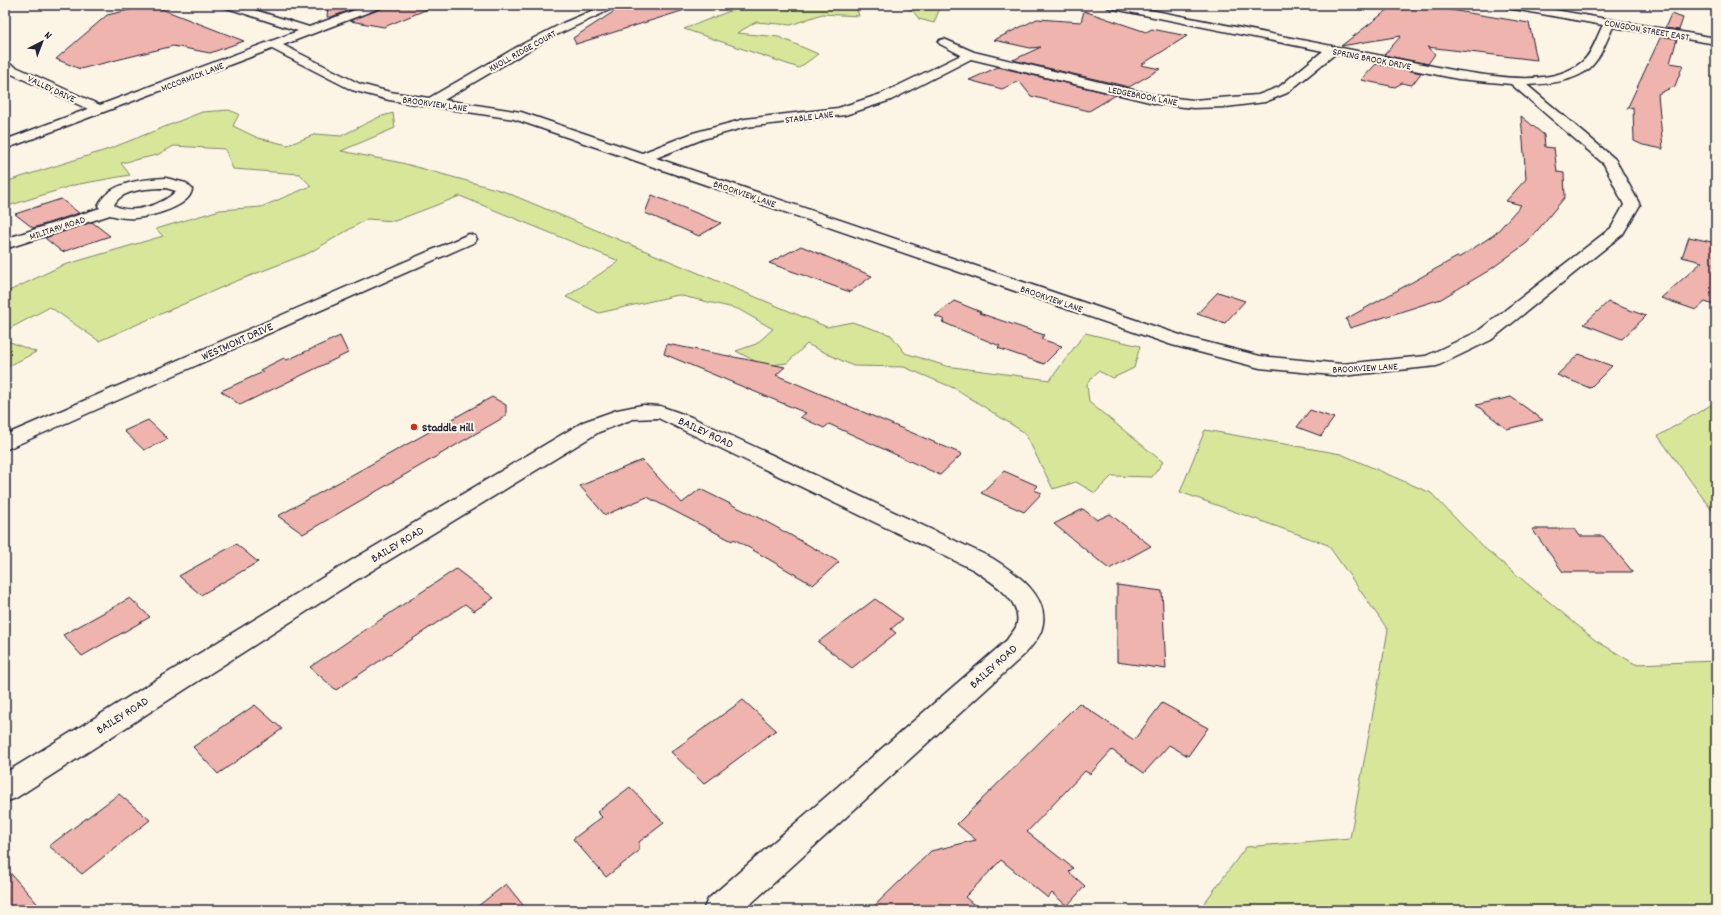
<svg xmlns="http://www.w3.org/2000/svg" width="1721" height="915" viewBox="0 0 1721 915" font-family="Dekko,sans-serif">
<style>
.green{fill:#d7e699;stroke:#7c846a}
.building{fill:#efb4ad;stroke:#22223b}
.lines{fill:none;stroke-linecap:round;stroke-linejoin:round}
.minor-casing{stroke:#22223b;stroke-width:3}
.minor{fill:#fcf5e5;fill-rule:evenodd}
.poi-dot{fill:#c8321e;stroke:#fcf5e5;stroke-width:1.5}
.labels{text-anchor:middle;stroke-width:4;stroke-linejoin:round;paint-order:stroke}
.far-street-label{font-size:10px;fill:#22223b;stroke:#fcf5e5}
.street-label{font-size:12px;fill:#22223b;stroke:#fcf5e5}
.poi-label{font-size:12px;font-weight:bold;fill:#22223b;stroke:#fcf5e5;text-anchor:start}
</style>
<rect width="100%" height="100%" fill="#fcf5e5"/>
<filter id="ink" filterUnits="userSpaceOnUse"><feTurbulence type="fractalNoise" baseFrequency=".025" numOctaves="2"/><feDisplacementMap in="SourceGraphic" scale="8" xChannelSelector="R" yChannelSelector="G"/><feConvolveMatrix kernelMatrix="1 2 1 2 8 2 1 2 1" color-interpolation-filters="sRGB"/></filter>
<g filter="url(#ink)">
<g class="green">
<path d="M745 5H843L857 10 859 16 822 14 791 25 756 22 737 33 779 37 818 54 799 68 684 29Z"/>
<path d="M900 5H941L934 23 919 19 913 11Z"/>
<path d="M229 110 239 114 233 126 258 138 288 145 316 134 341 136 379 117 393 113 395 128 341 151 402 163 503 191 827 327 852 322 891 335 905 353 946 366 1050 380 1085 333 1140 346 1134 368 1113 378 1098 371 1087 384 1089 402 1163 462 1152 477 1112 476 1095 493 1076 482 1053 489 1025 433 956 389 904 367 853 366 807 344 787 363 764 366 736 351 756 344 773 329 738 309 678 295 599 313 566 297 619 261 460 196 395 221 367 219 309 253 234 282 99 341 50 307 5 331V293L61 266 163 236 156 229 220 210 261 207 311 186 300 174 233 169 225 149 174 146 157 155 121 163 130 175 74 185 5 207V191L10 189 5 185V182L109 149 202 112Z"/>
<path d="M5 340 36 352 5 368Z"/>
<path d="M1716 402V516L1658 436Z"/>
<path d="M1205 430 1341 454 1431 493 1482 546 1595 640 1635 664 1716 661V910H1199L1246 847 1350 838 1388 630 1328 545 1180 492Z"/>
</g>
<g class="building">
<path d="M151 5 244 41 210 53 173 46 80 69 56 59 107 15Z"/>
<path d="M328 5H364L331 17H327Z"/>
<path d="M384 5H435V6L384 27 350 21 383 8Z"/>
<path d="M624 5H684L685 10 576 44 573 38Z"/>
<path d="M1394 5H1421L1529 23 1537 60 1427 47 1435 54 1428 64 1384 55 1401 36 1341 46Z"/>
<path d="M1084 11 1146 32 1152 29 1187 36 1141 65 1160 69 1129 87 1013 60 1041 47 1030 48 994 40 1037 19 1081 22Z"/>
<path d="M1671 14 1683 18 1679 30 1665 28Z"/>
<path d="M1661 36 1677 39 1670 63 1683 65 1675 86 1658 94 1663 149 1643 145 1634 141 1633 107 1627 109Z"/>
<path d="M1376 64 1421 73 1412 85 1402 83 1395 87 1361 80Z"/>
<path d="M998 67 1116 95 1089 111 1031 96 1019 81 1002 89 969 80Z"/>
<path d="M1521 116 1544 135 1545 147 1554 148 1557 172 1564 173 1565 197 1527 243 1488 271 1441 299 1350 328 1346 319 1457 257H1460L1495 234 1521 205 1506 201 1526 179Z"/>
<path d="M652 195 721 223 699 236 645 213Z"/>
<path d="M61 199 79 213 33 228 15 214Z"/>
<path d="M92 222 110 236 62 252 45 238Z"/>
<path d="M1689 237 1716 243V306L1705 302 1696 310 1661 298 1702 262 1682 257Z"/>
<path d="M801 246 872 276 850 292 769 263Z"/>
<path d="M1218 292 1245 301 1225 323 1197 314Z"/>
<path d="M954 301 981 312 979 313 1044 335 1041 339 1062 346 1044 364 998 348 1000 346 942 322 945 320 935 316Z"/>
<path d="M1608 302 1646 316 1622 339 1584 324Z"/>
<path d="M340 336 348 353 240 405 221 391 263 372 260 370 284 358 287 360Z"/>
<path d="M667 344 785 367 776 375 962 454 940 475 829 424 824 428 800 417 806 413 664 354Z"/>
<path d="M1579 354 1612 366 1590 388 1557 375Z"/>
<path d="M492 397 506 405V416L303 534 278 516Z"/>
<path d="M1511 397 1543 420 1507 429 1476 405Z"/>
<path d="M1310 410 1334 418 1321 436 1297 427Z"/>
<path d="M148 420 168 439 144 450 124 431Z"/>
<path d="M642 460 682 503 700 489 765 521 839 562 813 585 734 539 732 541 647 497 605 515 580 486Z"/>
<path d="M1004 471 1038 486 1034 490 1042 493 1024 512 981 493Z"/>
<path d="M1083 509 1097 520 1110 514 1151 546 1109 569 1054 524Z"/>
<path d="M1532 529H1575L1580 536H1603L1633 572H1563Z"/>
<path d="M236 544 258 562 201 595 179 576Z"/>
<path d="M456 569 494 598 474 611 465 604 336 690 310 667Z"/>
<path d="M1117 585 1162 591 1166 669 1117 662Z"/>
<path d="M130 598 150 617 82 656 63 635Z"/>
<path d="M875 599 903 619 891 629 896 633 852 668 818 642Z"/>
<path d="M743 700 776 730 704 784 671 752Z"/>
<path d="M1079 703 1134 740 1162 703 1208 728 1188 756 1169 745 1144 773 1112 750 1090 774 1085 771 1027 832 1073 868 1069 872 1085 886 1067 906 1052 893 1048 898 1001 860 965 897 980 910H870L931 851 976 840 957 824Z"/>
<path d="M255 705 282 729 218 774 193 747Z"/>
<path d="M630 787 664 823 639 842V851L606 877 573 839 602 817 597 812Z"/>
<path d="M119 794 150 820 82 874 49 846Z"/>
<path d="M5 867 43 910H5Z"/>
<path d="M506 884 527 910H473Z"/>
</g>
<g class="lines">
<defs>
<g id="minor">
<path d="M223 5H239L309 27 368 5H383L382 7 283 45 360 84 390 92 429 98 517 47 563 23 606 5H620L548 39 444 100 521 112 642 153 693 133 745 119 838 108 881 94 961 55 940 44 938 42 940 40 944 39 974 52 1158 96 1193 100 1258 95 1279 87 1323 51 1109 8 1104 5H1125L1458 71C1494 76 1551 88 1582 62 1592 54 1597 36 1603 25L1508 8 1503 5H1526L1716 38V44L1613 27C1607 39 1601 58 1590 68 1573 82 1548 84 1527 85L1615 159 1640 205 1623 234 1491 340 1437 366 1342 376 1260 368 1172 345 514 119 389 100 352 90 272 49 5 149V140L88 109 5 71V62L100 105 298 31 224 7ZM1335 54 1458 79 1511 84 1604 164 1624 205 1611 228 1477 332 1426 356 1342 364 1260 356 1186 337 656 158 703 139 746 127 845 115 891 100 971 59 1158 104 1193 108 1226 107 1265 102 1287 93Z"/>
<path d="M166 178 186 183 192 189C191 207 149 217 135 218 126 219 118 217 110 215L5 249V239L100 208 98 206C108 182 143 179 166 178ZM166 188 176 191C164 204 131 216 114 205 121 189 151 188 166 188Z"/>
<path d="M469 234 475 236 477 239 475 242 5 450V435Z"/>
<path d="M642 405 660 406 691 417 992 558C1014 572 1051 596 1042 628 1040 637 1031 647 1025 654L744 910H703L708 899 1007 640C1009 636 1014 631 1016 627 1025 601 991 582 974 570L658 418 633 419 599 432 340 590 16 798 5 802V773L322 578 583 422 617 410Z"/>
</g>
</defs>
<use href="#minor" class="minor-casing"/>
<use href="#minor" class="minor"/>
</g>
</g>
<circle class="poi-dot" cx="414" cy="427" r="4"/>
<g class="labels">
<g class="far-street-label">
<text transform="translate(1647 29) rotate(10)" y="4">CONGDON STREET EAST</text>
<text transform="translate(522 50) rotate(-29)" y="4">KNOLL RIDGE COURT</text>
<text transform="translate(1372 58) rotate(11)" y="4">SPRING BROOK DRIVE</text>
<text transform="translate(192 76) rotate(-21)" y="4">MCCORMICK LANE</text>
<text transform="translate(52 88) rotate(25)" y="4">VALLEY DRIVE</text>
<text transform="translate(1143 95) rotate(11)" y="4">LEDGEBROOK LANE</text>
<text transform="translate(435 103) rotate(8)" y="4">BROOKVIEW LANE</text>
<text transform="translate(809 116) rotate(-7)" y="4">STABLE LANE</text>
<text transform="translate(745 193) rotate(19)" y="4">BROOKVIEW LANE</text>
<text transform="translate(57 227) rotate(-18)" y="4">MILITARY ROAD</text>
<text transform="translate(1052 298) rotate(19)" y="4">BROOKVIEW LANE</text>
<text transform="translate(1365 367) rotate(-3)" y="4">BROOKVIEW LANE</text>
</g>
<g class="street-label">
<text transform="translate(237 341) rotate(-24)" y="4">WESTMONT DRIVE</text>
<text transform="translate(706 432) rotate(25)" y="4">BAILEY ROAD</text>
<text transform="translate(397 544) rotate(-31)" y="4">BAILEY ROAD</text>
<text transform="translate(993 666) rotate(-42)" y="4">BAILEY ROAD</text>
<text transform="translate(122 715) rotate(-32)" y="4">BAILEY ROAD</text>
</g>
<g class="poi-label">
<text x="422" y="431">Staddle Hill</text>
</g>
</g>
<rect width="1721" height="915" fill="none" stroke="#fcf5e5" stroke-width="20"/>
<rect x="10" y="10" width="1701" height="895" fill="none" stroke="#22223b" stroke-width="1.5" filter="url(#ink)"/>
<g transform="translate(42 42) rotate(42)" stroke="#fcf5e5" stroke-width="3" paint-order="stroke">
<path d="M0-3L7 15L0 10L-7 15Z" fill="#22223b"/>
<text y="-6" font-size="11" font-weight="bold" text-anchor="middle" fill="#22223b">N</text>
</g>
</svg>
